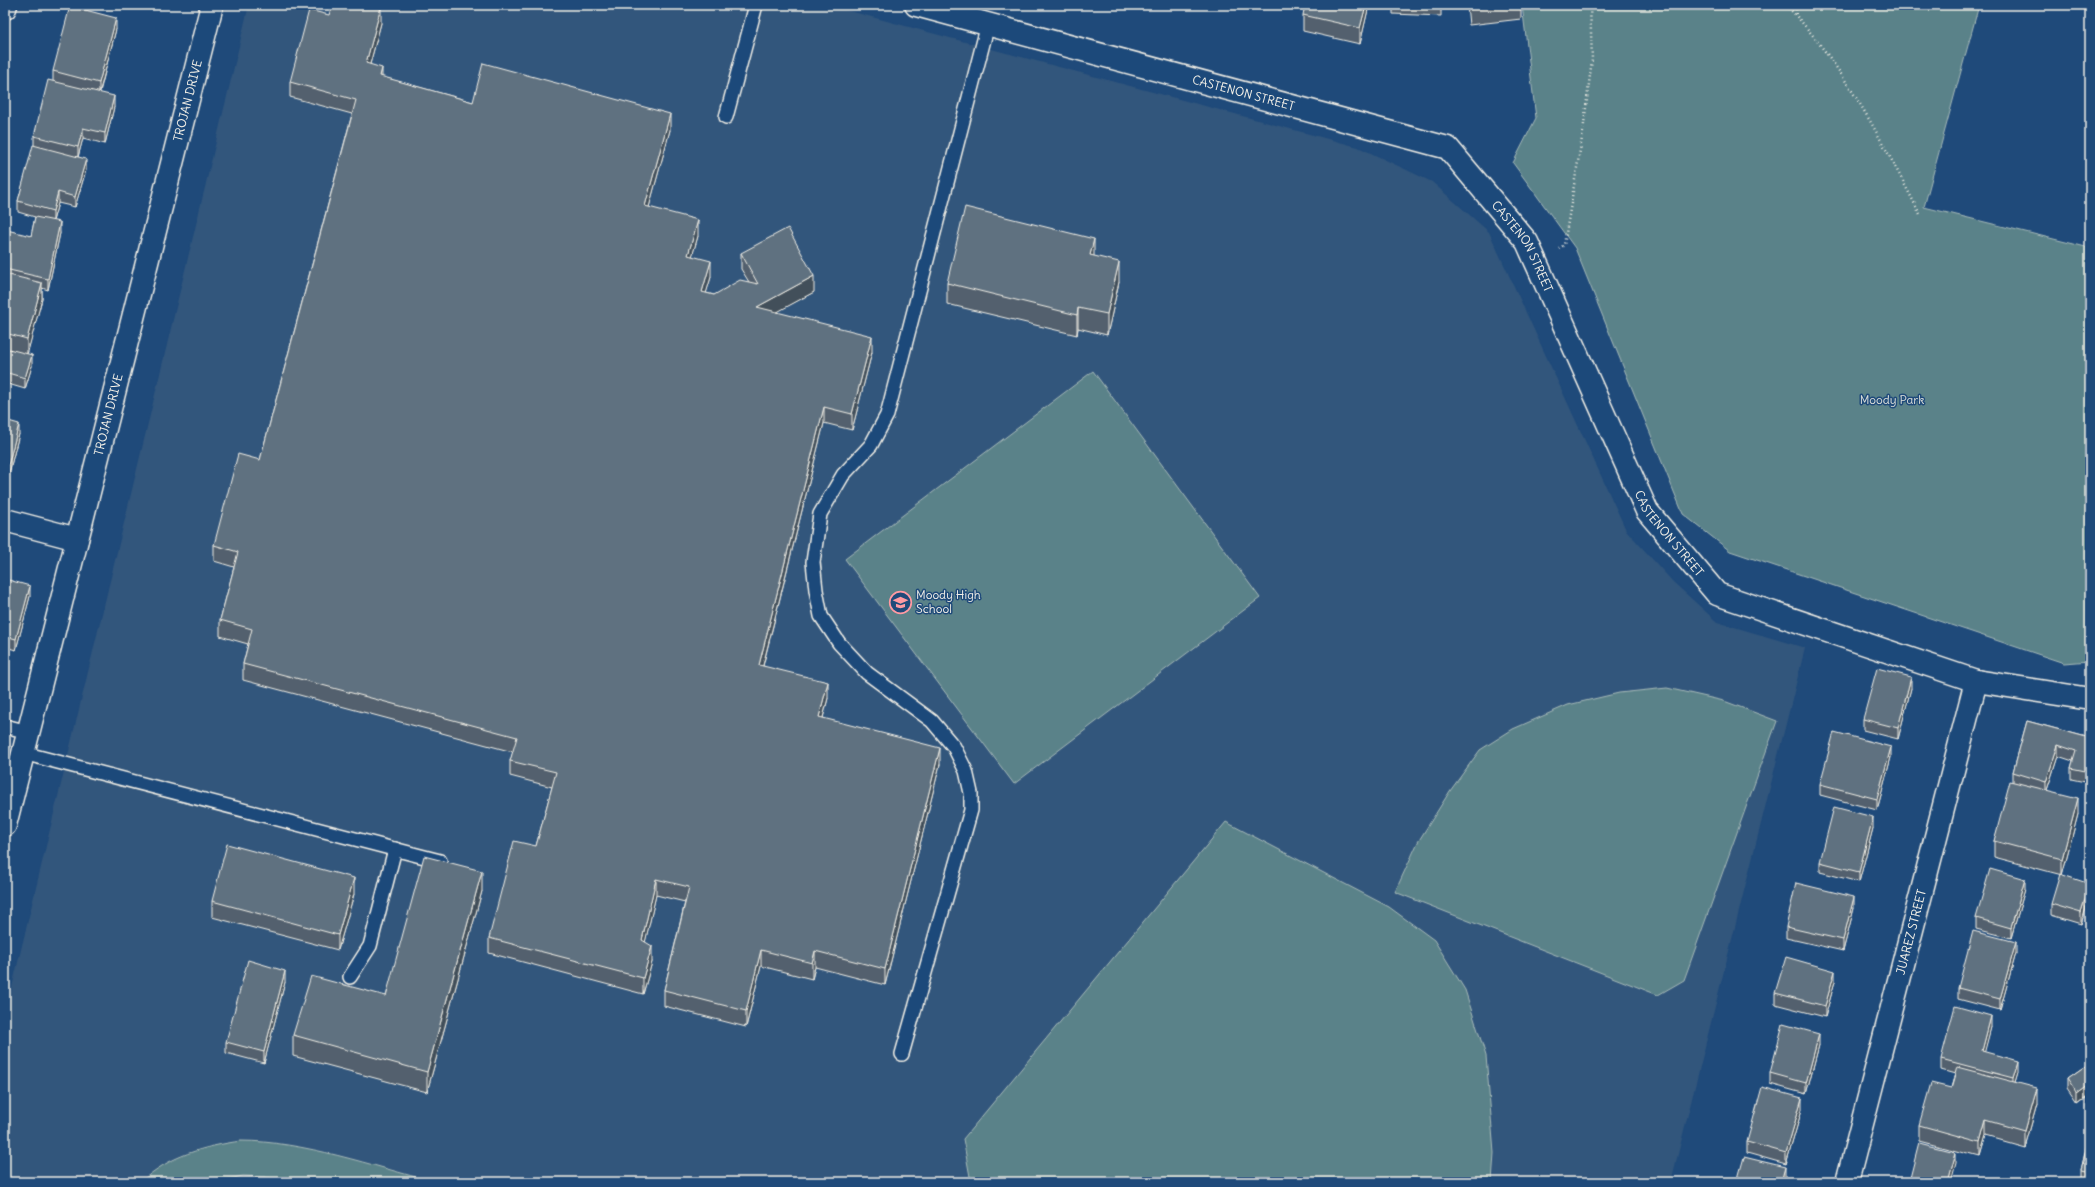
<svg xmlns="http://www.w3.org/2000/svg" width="2095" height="1187" viewBox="0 0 2095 1187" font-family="Delius,sans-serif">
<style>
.built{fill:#32567c}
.green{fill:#5a8289;stroke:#a7bab8}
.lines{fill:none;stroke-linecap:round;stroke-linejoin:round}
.lane-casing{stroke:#f4f1e8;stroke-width:16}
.street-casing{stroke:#f4f1e8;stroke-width:25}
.secondary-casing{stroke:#f4f1e8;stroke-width:25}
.path{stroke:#f4f1e8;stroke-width:2.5;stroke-dasharray:1 3;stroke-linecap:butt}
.lane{stroke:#1f4a7a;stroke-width:13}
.street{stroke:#1f4a7a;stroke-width:22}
.secondary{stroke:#1f4a7a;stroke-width:22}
.wall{fill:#52616e;stroke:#f4f1e8}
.shaded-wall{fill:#424f5a;stroke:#f4f1e8}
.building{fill:#5f7180;stroke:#f4f1e8}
.labels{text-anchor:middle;stroke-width:3;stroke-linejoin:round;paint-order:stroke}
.street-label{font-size:12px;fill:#f4f1e8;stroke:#1f4a7a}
.park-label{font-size:12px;fill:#dde0da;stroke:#1f4a7a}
.poi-label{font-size:12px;fill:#f4f1e8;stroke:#1f4a7a;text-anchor:start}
</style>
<rect width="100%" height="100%" fill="#1f4a7a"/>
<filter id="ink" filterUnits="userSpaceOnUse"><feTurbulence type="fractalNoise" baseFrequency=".025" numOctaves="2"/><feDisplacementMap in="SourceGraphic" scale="8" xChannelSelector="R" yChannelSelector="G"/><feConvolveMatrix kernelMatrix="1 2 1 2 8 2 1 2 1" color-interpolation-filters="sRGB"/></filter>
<g filter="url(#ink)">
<path class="built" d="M249 5H827L1358 147 1432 182 1489 232 1626 530 1673 582 1717 622 1805 648 1671 1182H5V1016Z"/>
<g class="green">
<path d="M1522 5H1979L1924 207 2090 248V661L2064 663 1730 551 1683 514 1575 248 1513 163 1536 118Z"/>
<path d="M1093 371 1260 598 1014 784 845 559Z"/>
<path d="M1667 688 1724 701 1777 721 1684 980 1658 995 1395 892 1418 842 1450 791 1480 750 1513 729 1568 705 1619 693Z"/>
<path d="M1226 822 1389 907 1434 940 1465 990 1486 1056 1494 1153 1492 1182H971L963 1139Z"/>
<path d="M241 1141C303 1141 373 1166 434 1182H290L264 1177 243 1176 214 1182H141C168 1156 205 1146 241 1141Z"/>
</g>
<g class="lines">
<defs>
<g id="lane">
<path d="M726 117 756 5"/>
<path d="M5 726 28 732"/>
<path d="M23 753 440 861"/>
<path d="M350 977 370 946 395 849"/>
<path d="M902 1054 971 810V793L966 771 954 747 932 721 867 673 839 643 821 616 816 590 813 562 820 514 843 475 871 445 887 415 988 24"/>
</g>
<g id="street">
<path id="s1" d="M916 5 1448 148 1527 242 1647 511 1717 594 1976 681 2090 699"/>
<path d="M5 8 6 5"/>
<path d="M5 520 77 539"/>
<path id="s2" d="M1847 1182 1976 681"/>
</g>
<g id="secondary">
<path id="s3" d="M5 825 212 5"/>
</g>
</defs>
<use href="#lane" class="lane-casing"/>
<use href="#street" class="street-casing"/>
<use href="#secondary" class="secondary-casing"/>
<g class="path">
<path d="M1786 5C1844 65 1883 143 1921 216"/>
<path d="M1796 5V14"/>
<path d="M1559 249 1564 245 1583 132 1592 59 1590 5"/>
</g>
<use href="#lane" class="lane"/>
<use href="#street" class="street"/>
<use href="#secondary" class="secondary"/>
</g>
<g class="wall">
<path d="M1208 5H1217V7Z"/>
<path d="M1369 5 1360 44 1303 31V15Z"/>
<path d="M1393 5H1441V16L1393 14Z"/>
<path d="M1467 5H1521V19L1469 25Z"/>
<path d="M329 15 381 23 370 64 382 77 473 102 670 130 649 207 698 236 692 256 711 277 706 293 714 295 749 282 741 269V253L814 292 776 312 872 352 852 430 824 423 763 666 828 698 823 718 940 764 885 985 815 967 812 979 761 966 746 1027 664 1006V990L685 902 656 895 645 942 652 962 643 994 489 953V938L536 846 552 787 510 776V761L513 752 243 680V664L248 644 220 636V620L234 567 214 561V545L260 460 352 114 290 97V82Z"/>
<path d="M116 29 100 92 114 107 105 144 83 138 78 157 86 170 75 207 58 203 53 221 60 233 48 290 42 288V299L27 354 32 366 25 389 8 384 5 393V238L31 236 35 217 18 212V201L34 145V136L53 81V71Z"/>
<path d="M1119 282 1107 335 1078 328 1077 335 947 304V283Z"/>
<path d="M5 420 19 434 8 477H5Z"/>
<path d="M5 579 30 596 16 650 5 647Z"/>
<path d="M1911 688 1898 739 1863 730V719Z"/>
<path d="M2027 721 2090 738V783L2071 779V768L2073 761 2058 756 2047 790 2078 814 2062 875 1994 857V841L2013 781V772Z"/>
<path d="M1891 757 1877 810 1820 795V784Z"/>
<path d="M1873 828 1859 882 1820 872V862Z"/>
<path d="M2090 884V895L2081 924 2051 915V904Z"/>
<path d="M2025 889 2011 938 1976 929V918Z"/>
<path d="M482 891 427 1092 293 1056V1035L386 996Z"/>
<path d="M354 894 338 950 212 917V901Z"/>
<path d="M1854 908 1843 951 1786 938V927Z"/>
<path d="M2016 953 2000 1010 1958 999V988Z"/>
<path d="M1835 981 1825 1017 1775 1004V993Z"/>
<path d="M285 982 264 1063 226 1053V1042Z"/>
<path d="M1991 1027 1984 1052 2018 1072 2015 1082 2037 1104 2025 1147 1986 1136 1980 1157 1919 1141V1125L1951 1088 1955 1074 1941 1070V1059Z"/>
<path d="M1819 1045 1806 1094 1770 1084V1073Z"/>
<path d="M2090 1062V1108H2087V1097L2088 1096 2077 1104 2067 1089V1078Z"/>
<path d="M1802 1109 1786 1164 1747 1153V1142Z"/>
<path d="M2090 1132V1182H2086L2081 1181V1170Z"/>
</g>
<g class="shaded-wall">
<path d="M1366 5H1369L1360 44V28Z"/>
<path d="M381 7V23L366 79V63Z"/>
<path d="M116 18V29L99 94V83Z"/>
<path d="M382 68V84L380 76Z"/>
<path d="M114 96V107L105 144V133Z"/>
<path d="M670 114V130L645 222V206Z"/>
<path d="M83 128V138L78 157V147Z"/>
<path d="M86 159V170L75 207V197Z"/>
<path d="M58 192V203L53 221V211Z"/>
<path d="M698 220V236L688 271V255Z"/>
<path d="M60 222V233L48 290V279Z"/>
<path d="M1094 239V259L1090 255Z"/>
<path d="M711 261V277L702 307V292Z"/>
<path d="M1119 262V282L1107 335V314Z"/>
<path d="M814 276V292L757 323V307Z"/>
<path d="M42 283V299L27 355V339Z"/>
<path d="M1078 308V328L1077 335V315Z"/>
<path d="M872 336V352L852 430V414Z"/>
<path d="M32 355V366L25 389V378Z"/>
<path d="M8 373V384L5 393V382Z"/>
<path d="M824 407V423L759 681V665Z"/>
<path d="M19 424V434L8 477V466Z"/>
<path d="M30 586V596L16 650V639Z"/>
<path d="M1911 677V688L1898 739V728Z"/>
<path d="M828 682V698L819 733V717Z"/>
<path d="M2058 745V756L2046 793V782Z"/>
<path d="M1891 747V757L1877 810V799Z"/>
<path d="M940 748V764L885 985V969Z"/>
<path d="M2078 798V814L2062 875V859Z"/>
<path d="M1873 817V828L1859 882V872Z"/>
<path d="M482 871V891L427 1092V1072Z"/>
<path d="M354 878V894L338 950V935Z"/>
<path d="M656 879V895L642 956V940Z"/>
<path d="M2025 879V889L2011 938V928Z"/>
<path d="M2090 885V895L2081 924V913Z"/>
<path d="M1854 897V908L1843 951V940Z"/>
<path d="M2016 942V953L2000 1010V999Z"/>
<path d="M652 946V962L643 994V978Z"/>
<path d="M761 950V966L746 1027V1011Z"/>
<path d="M815 951V967L812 979V963Z"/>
<path d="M285 971V982L264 1063V1052Z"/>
<path d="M1835 971V981L1825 1017V1006Z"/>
<path d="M1991 1016V1027L1982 1062V1051Z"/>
<path d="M1819 1034V1045L1806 1094V1083Z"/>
<path d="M2018 1061V1072L2013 1089V1078Z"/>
<path d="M2088 1085V1095L2077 1104V1093Z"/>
<path d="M2037 1088V1104L2025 1147V1131Z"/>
<path d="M1802 1098V1109L1786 1164V1153Z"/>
<path d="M1986 1120V1136L1980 1157V1142Z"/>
<path d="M1955 1152V1163L1950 1182H1947Z"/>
<path d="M1785 1167V1177L1783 1182H1781Z"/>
</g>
<g class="building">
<path d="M332 5H373L381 7 366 63 382 68 380 76 473 102 483 63 670 114 645 206 698 220 688 255 711 261 702 292 714 295 740 280 758 284 741 253 788 228 814 276 757 307 872 336 852 414 824 407 759 665 828 682 819 717 940 748 885 969 815 951 812 963 761 950 746 1011 664 990 689 887 656 879 642 940 652 946 643 978 489 938 514 841 536 846 556 772 510 761 517 737 243 664 252 629 220 620 238 552 214 545 238 454 260 460 356 100 290 82 309 10 329 15Z"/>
<path d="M1305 5H1366L1360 28 1303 15Z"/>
<path d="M1469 5H1506L1469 9Z"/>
<path d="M70 6 116 18 99 83 53 71Z"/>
<path d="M48 80 114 96 105 133 83 128 78 147 34 136Z"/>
<path d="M33 145 86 159 75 197 58 192 53 211 18 201Z"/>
<path d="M965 207 1094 239 1090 255 1119 262 1107 314 1078 308 1077 315 947 283Z"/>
<path d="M35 217 60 222 48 279 5 269V238L7 230 31 236Z"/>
<path d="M5 274 42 283 27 339 5 333Z"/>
<path d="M5 348 32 355 25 378 8 373 5 382Z"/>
<path d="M5 420 19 424 8 466H5Z"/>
<path d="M5 579 30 586 16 639 5 636Z"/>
<path d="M1877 668 1911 677 1898 728 1863 719Z"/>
<path d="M2027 721 2090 738V772L2071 768 2076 751 2058 745 2046 782 2013 772Z"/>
<path d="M1834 732 1891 747 1877 799 1820 784Z"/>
<path d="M2010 781 2078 798 2062 859 1994 841Z"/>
<path d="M1834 807 1873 817 1859 872 1820 862Z"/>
<path d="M227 844 354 878 338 935 212 901Z"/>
<path d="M424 856 482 871 427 1072 293 1035 311 976 386 996Z"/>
<path d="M1990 869 2025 879 2011 928 1976 918Z"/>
<path d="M2060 874 2090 884 2081 913 2051 904Z"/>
<path d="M1796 883 1854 897 1843 940 1786 927Z"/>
<path d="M1973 931 2016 942 2000 999 1958 988Z"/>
<path d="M1786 957 1835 971 1825 1006 1775 993Z"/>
<path d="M248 960 285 971 264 1052 226 1042Z"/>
<path d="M1955 1006 1991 1016 1982 1051 2018 1061 2013 1078 1941 1059Z"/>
<path d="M1783 1024 1819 1034 1806 1083 1770 1073Z"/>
<path d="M2090 1062V1086L2088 1085 2077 1093 2067 1078Z"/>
<path d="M1957 1067 2037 1088 2025 1131 1986 1120 1980 1142 1919 1125 1931 1083 1951 1088Z"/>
<path d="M1762 1087 1802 1098 1786 1153 1747 1142Z"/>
<path d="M2090 1091V1098L2087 1097Z"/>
<path d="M2090 1132V1172L2081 1170Z"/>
<path d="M1919 1143 1955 1152 1947 1182H1909Z"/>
<path d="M1744 1157 1785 1167 1781 1182H1737Z"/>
</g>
</g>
<defs>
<symbol id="school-ring" viewBox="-11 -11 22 22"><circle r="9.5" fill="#1f4a7a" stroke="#ff9aa2" stroke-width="1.5"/><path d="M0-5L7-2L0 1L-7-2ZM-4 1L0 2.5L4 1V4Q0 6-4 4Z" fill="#ff9aa2"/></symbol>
</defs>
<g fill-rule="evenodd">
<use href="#school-ring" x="888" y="590" width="25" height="25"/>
</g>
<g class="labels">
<g class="street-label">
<text dy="4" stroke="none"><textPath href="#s1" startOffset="339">CASTENON STREET</textPath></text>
<text dy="4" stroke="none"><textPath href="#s3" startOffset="747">TROJAN DRIVE</textPath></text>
<text dy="4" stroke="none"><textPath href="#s1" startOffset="675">CASTENON STREET</textPath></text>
<text dy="4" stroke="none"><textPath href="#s3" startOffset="423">TROJAN DRIVE</textPath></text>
<text dy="4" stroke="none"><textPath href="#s1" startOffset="999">CASTENON STREET</textPath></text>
<text dy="4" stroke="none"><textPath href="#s2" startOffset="258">JUAREZ STREET</textPath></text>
</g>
<g class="park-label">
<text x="1892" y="404">Moody Park</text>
</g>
<g class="poi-label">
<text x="916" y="599">Moody High<tspan x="916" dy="14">School</tspan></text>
</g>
</g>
<rect width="2095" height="1187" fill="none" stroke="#1f4a7a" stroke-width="20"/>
<rect x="10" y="10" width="2075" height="1167" fill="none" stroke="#f4f1e8" stroke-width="1.5" filter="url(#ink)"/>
</svg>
